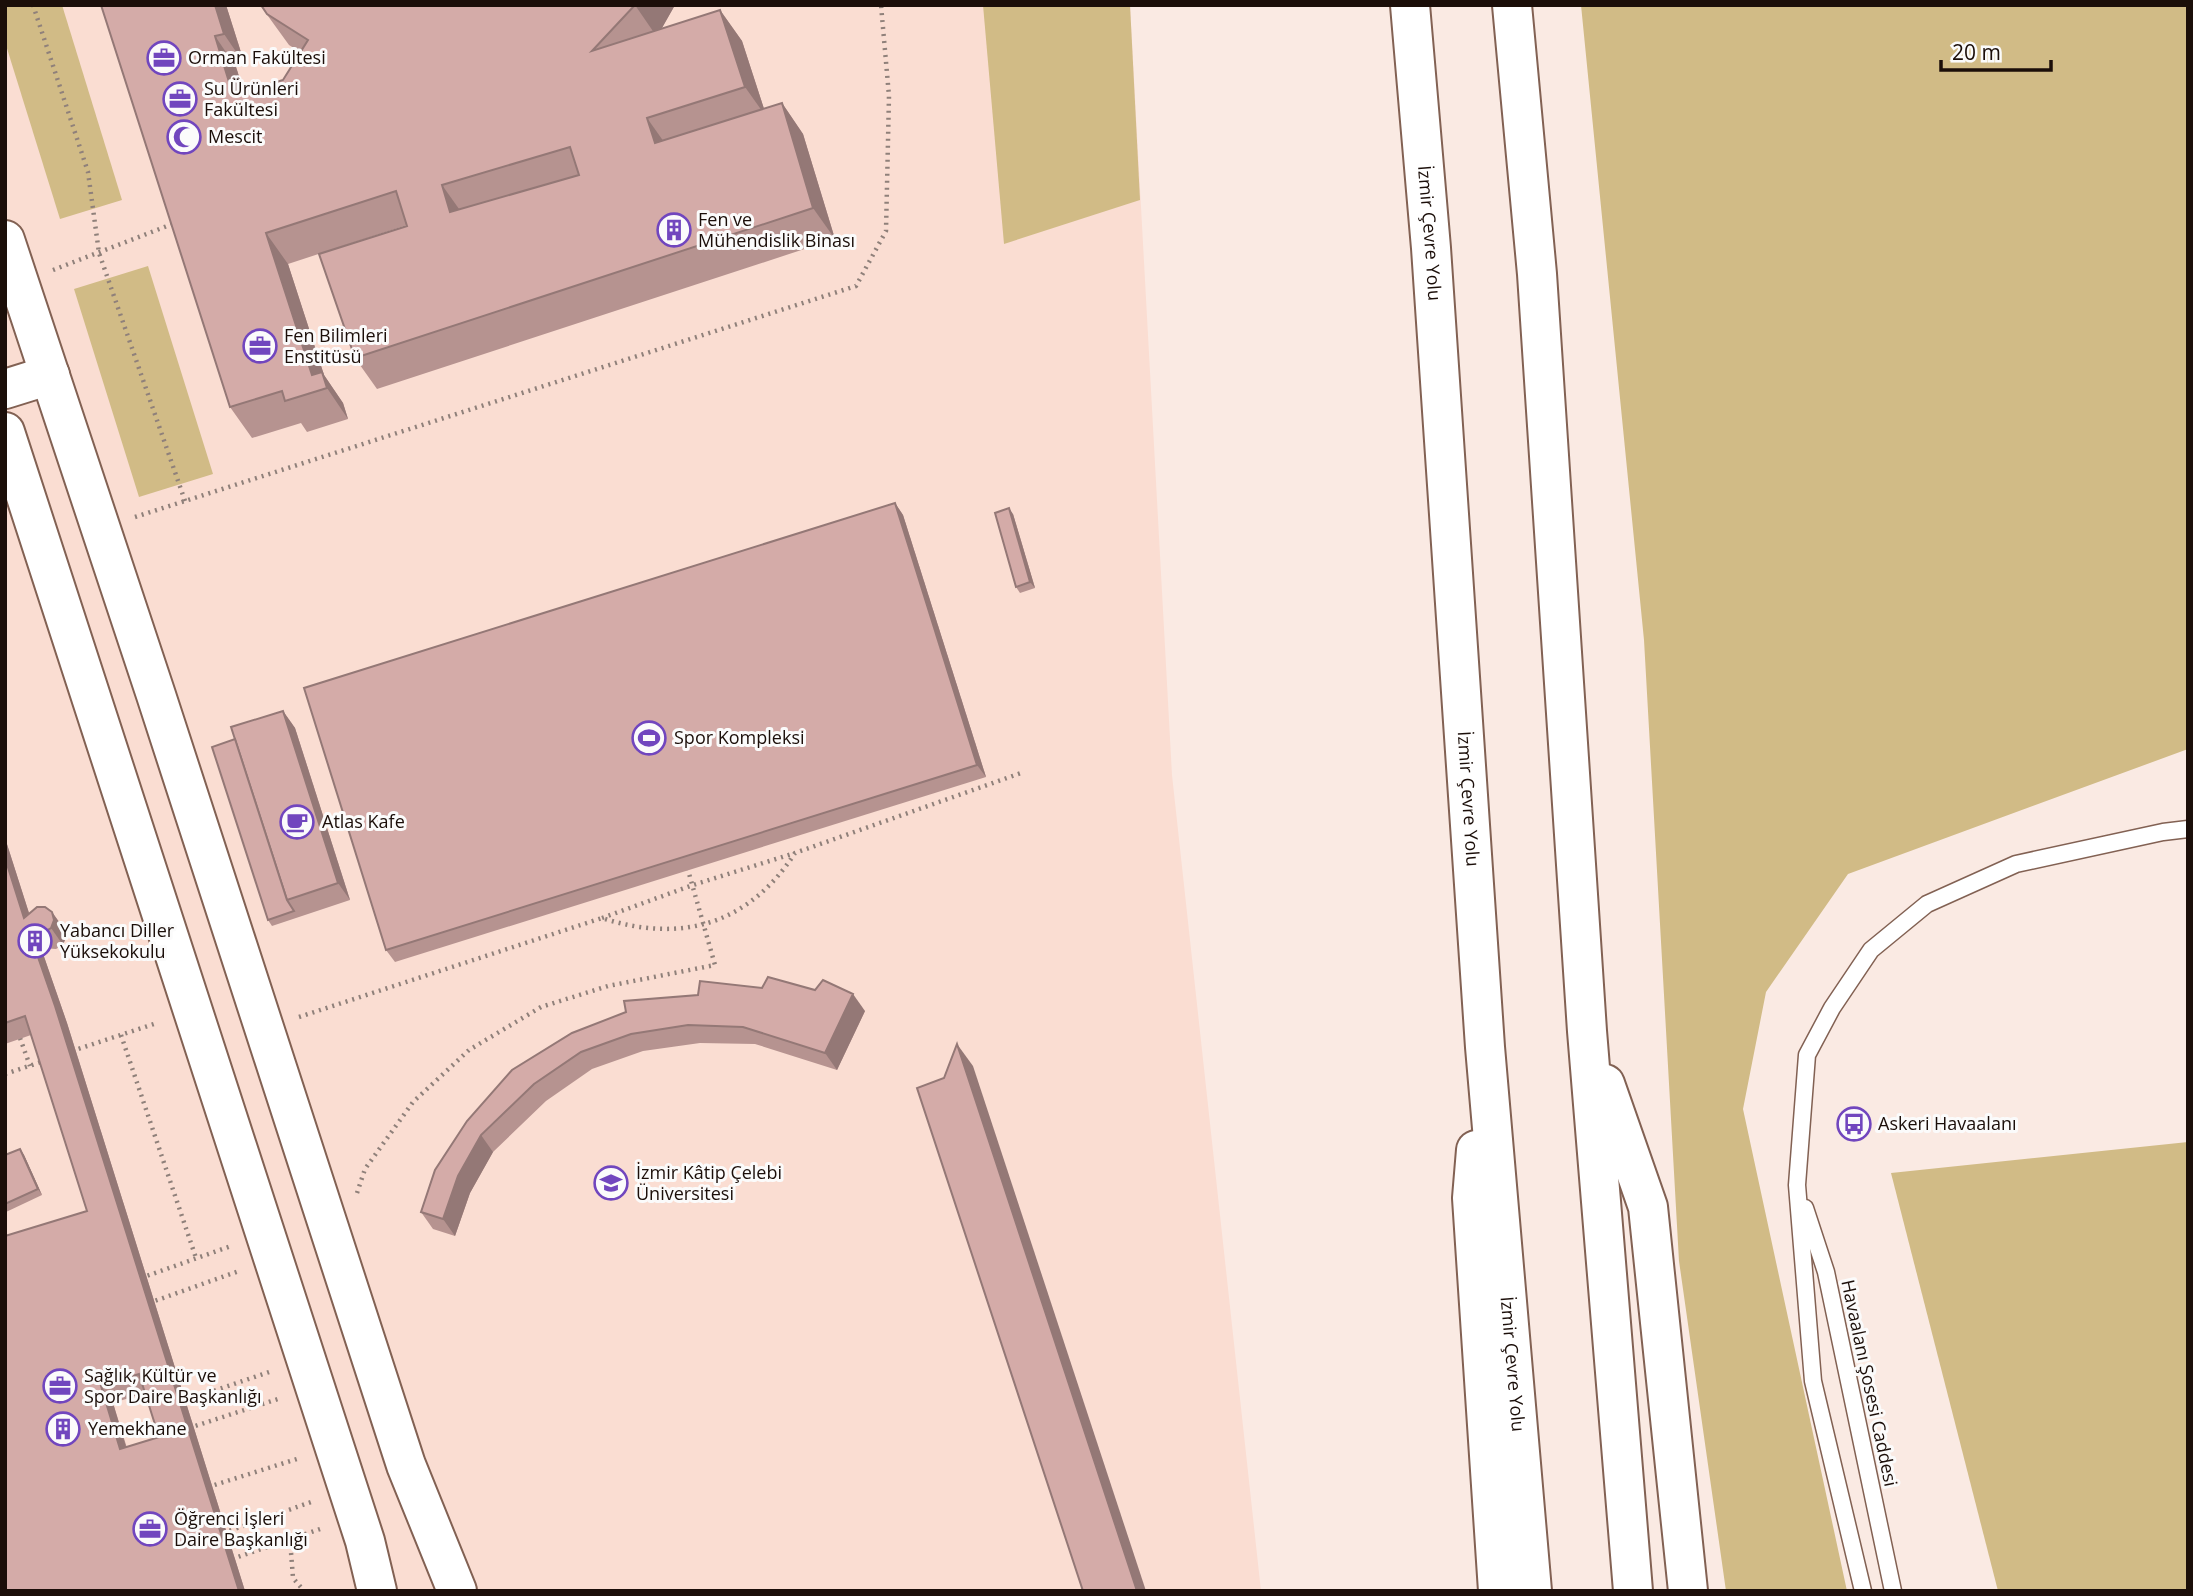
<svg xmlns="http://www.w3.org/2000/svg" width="2193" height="1596" viewBox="0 0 2193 1596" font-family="'Open Sans',sans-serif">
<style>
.built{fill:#faddd2}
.green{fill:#d1bb86}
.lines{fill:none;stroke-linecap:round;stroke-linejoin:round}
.lane-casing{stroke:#826153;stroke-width:19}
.secondary-casing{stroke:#826153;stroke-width:42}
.highway-casing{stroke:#826153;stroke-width:42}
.path{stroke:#8f807a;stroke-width:4.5;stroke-dasharray:2 5;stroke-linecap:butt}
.lane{stroke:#fff;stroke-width:16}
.secondary{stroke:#fff;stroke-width:38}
.highway{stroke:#fff;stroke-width:38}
.wall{fill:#b69390;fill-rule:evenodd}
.shaded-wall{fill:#947876}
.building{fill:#d4aba8;stroke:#947876;stroke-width:2;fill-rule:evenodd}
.labels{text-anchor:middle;stroke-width:6;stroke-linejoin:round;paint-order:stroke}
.poi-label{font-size:18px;fill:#1b0e09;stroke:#fbfbfb;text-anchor:start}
.street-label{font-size:18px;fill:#1b0e09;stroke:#fbfbfb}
</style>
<rect width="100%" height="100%" fill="#faeae3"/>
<path class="built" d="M5 5H1130L1172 775 1261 1591H5Z"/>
<g class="green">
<path d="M5 5H62L122 200 60 219 5 42Z"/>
<path d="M983 5H1130L1140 200 1004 244Z"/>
<path d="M1581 5H2188V749L1848 874 1766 992 1743 1109 1847 1591H1726L1679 1261 1644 640Z"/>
<path d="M148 266 213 474 139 497 74 289Z"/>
<path d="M2188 1142V1591H1998L1891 1173Z"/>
</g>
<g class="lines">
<defs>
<g id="lane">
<path d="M1805 1208 1826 1272 1893 1591"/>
<path d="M1863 1591 1813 1381 1797 1185 1807 1055 1832 1008 1871 950 1927 904 2016 864 2163 832 2188 829"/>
</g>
<g id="secondary">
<path d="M5 240 156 695 406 1465 457 1591"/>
<path d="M5 389 50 375"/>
<path d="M5 432 365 1541 377 1591"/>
</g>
<g id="highway">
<path id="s1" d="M1410 5 1431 248 1485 1047 1532 1591"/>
<path d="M1512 5 1537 274 1587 1031 1633 1591"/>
<path d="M1605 1084 1648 1207 1688 1591"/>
<path d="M1476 1150 1472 1198 1498 1591"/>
</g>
</defs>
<use href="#lane" class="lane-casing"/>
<use href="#secondary" class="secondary-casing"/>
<use href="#highway" class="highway-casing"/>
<g class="path">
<path d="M33 5 88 172 99 253 185 501"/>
<path d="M53 270 175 223"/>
<path d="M135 517 856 286 886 231 889 96 881 5"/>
<path d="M602 918 693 885 795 853"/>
<path d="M299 1017 602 918C682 944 749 924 795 853L1021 773"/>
<path d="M121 1035 196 1258"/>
<path d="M20 1038 30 1066"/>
<path d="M72 1051 157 1023"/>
<path d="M5 1074 44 1061"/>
<path d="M357 1193 365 1169 413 1102 469 1050 541 1007 608 986 715 965 688 870"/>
<path d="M141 1278 231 1246"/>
<path d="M149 1303 239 1271"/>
<path d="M181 1402 272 1371"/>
<path d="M189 1428 281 1398"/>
<path d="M208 1487 300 1458"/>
<path d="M223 1533 314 1501"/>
<path d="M290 1539 293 1578 304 1591"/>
<path d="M232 1559 323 1528"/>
</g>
<use href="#lane" class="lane"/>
<use href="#secondary" class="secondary"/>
<use href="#highway" class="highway"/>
</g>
<g class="wall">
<path d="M101 5H226L245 65 236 67 244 92 283 80 300 52 289 45 260 5H675L661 29 720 10 742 41 764 109 782 103 803 134 835 239 377 389 355 358 407 225 288 264 324 375 343 403 348 419 307 432 301 423 252 438 230 407Z"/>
<path d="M895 503 903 515 986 777 395 962 386 950Z"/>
<path d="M1013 514 1035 588 1020 593 1016 587Z"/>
<path d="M283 711 295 728 350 900 272 926 268 920Z"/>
<path d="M5 838 29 913 52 912 64 929 66 937 63 945 56 949 41 948 67 1023 245 1591H5L87 1211 31 1035 5 1044ZM145 1393 159 1437 127 1448 113 1403Z"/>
<path d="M865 1011 837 1070 755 1044 700 1043 643 1051 592 1069 546 1101 493 1152 470 1193 455 1236 433 1229 421 1212 435 1170 572 1033Z"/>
<path d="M20 1149 24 1155 42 1195 6 1212 5 1210V1155Z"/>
</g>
<g class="shaded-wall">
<path d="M215 5H226L245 65 224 34Z"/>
<path d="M635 5H675L657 37Z"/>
<path d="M720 10 742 41 767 118 745 87Z"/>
<path d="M215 36 236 67 255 126 233 95Z"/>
<path d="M782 103 803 134 835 239 813 208Z"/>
<path d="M647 118 669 149 655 143Z"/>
<path d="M442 185 464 216 450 212Z"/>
<path d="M266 233 288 264 324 375 343 403 348 419 327 388 312 375Z"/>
<path d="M895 503 903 515 986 777 977 765Z"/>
<path d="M1009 508 1013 514 1035 588 1030 582Z"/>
<path d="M283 711 295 728 350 900 338 883Z"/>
<path d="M5 838 35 932 24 918 5 858Z"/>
<path d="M52 912 64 929 66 937 63 945 51 928Z"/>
<path d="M29 931 41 948 67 1023 245 1591H239Z"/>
<path d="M853 994 865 1011 837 1070 825 1053Z"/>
<path d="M957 1044 973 1066 1146 1591H1137Z"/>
<path d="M481 1135 493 1152 470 1193 455 1236 443 1219 458 1176Z"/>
<path d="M20 1149 24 1155 42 1195 38 1189Z"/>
<path d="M101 1386 113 1403 132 1467 120 1449Z"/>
</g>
<g class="building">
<path d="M101 5H215L224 34 215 36 233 95 283 80 308 40 267 14 261 5H635L592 51 720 10 745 87 647 118 655 143 782 103 813 208 355 358 319 254 407 226 396 191 266 233 312 375 322 372 327 388 285 401 282 391 230 407ZM570 147 579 175 450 212 442 185Z"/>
<path d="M895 503 977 765 386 950 304 688Z"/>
<path d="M1009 508 1030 582 1016 587 995 513Z"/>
<path d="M283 711 338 883 287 900 231 727Z"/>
<path d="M235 739 287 900 294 911 268 920 212 747Z"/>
<path d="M5 858 24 918 37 907H45L52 912 54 920 51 928 44 932 29 931 55 1006 239 1591H5V1236L87 1211 25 1016 5 1023ZM139 1374 159 1437 120 1449 101 1386Z"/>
<path d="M768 977 815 990 823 980 853 994 825 1053 743 1027 688 1025 631 1034 581 1052 534 1084 481 1135 458 1176 443 1219 421 1212 435 1170 467 1121 512 1070 572 1033 626 1012 624 1001 698 995 700 981 762 988Z"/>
<path d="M957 1044 1137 1591H1083L917 1088 944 1078Z"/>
<path d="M20 1149 38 1189 5 1204V1155Z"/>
</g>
<defs>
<symbol id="office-ring" viewBox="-11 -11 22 22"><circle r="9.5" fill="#fbfbfb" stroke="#7146be" stroke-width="1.5"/><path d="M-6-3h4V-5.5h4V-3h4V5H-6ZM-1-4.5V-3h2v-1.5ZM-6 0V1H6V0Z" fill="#7146be"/></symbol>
<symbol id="mosque-ring" viewBox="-11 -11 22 22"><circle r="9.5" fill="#fbfbfb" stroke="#7146be" stroke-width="1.5"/><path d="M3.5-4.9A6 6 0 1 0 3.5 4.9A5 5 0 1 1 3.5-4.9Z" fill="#7146be"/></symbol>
<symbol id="building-ring" viewBox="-11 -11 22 22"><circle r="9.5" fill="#fbfbfb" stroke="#7146be" stroke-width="1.5"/><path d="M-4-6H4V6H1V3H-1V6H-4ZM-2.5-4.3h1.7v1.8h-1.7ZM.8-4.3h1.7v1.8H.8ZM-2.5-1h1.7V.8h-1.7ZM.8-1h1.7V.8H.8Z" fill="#7146be"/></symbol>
<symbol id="stadium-ring" viewBox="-11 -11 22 22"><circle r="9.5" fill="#fbfbfb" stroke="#7146be" stroke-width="1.5"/><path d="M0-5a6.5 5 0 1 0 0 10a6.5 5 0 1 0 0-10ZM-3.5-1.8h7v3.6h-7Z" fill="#7146be"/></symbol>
<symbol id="cafe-ring" viewBox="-11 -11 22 22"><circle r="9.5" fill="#fbfbfb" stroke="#7146be" stroke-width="1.5"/><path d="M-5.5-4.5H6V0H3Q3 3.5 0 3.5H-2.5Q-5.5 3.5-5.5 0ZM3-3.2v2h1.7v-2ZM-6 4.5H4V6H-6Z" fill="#7146be"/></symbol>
<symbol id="bus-ring" viewBox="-11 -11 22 22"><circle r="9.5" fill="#fbfbfb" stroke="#7146be" stroke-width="1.5"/><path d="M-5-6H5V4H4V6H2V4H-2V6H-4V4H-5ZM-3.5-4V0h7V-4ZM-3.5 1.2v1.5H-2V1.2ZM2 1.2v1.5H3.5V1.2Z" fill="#7146be"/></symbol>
<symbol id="university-ring" viewBox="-11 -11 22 22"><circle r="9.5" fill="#fbfbfb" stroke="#7146be" stroke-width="1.5"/><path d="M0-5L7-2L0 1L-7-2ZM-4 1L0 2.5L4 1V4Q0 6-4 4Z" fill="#7146be"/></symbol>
</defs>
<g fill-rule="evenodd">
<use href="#office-ring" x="145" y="39" width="38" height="38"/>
<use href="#office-ring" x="161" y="80" width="38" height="38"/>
<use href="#mosque-ring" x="165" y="118" width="38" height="38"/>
<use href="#building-ring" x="655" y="211" width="38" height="38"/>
<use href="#office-ring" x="241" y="327" width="38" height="38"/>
<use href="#stadium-ring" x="630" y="719" width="38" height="38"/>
<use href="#cafe-ring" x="278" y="803" width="38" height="38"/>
<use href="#building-ring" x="16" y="922" width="38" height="38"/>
<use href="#bus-ring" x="1835" y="1105" width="38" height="38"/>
<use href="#university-ring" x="592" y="1164" width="38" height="38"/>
<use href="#office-ring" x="41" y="1367" width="38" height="38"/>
<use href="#building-ring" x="44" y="1410" width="38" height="38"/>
<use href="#office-ring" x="131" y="1510" width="38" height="38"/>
</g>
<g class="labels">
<g class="poi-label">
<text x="188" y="64">Orman Fakültesi</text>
<text x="204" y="95">Su Ürünleri<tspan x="204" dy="21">Fakültesi</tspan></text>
<text x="208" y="143">Mescit</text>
<text x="698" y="226">Fen ve<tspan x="698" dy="21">Mühendislik Binası</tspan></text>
<text x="284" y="342">Fen Bilimleri<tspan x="284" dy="21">Enstitüsü</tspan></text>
<text x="674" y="744">Spor Kompleksi</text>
<text x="322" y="828">Atlas Kafe</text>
<text x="60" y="937">Yabancı Diller<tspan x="60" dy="21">Yüksekokulu</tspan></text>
<text x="1878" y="1130">Askeri Havaalanı</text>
<text x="636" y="1179">İzmir Kâtip Çelebi<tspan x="636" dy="21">Üniversitesi</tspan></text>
<text x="84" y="1382">Sağlık, Kültür ve<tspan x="84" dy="21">Spor Daire Başkanlığı</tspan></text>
<text x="88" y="1435">Yemekhane</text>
<text x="174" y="1525">Öğrenci İşleri<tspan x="174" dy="21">Daire Başkanlığı</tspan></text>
</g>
<g class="street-label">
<text dy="6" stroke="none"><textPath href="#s1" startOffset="229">İzmir Çevre Yolu</textPath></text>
<text dy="6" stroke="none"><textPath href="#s1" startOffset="796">İzmir Çevre Yolu</textPath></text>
<text dy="6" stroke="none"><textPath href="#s1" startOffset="1363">İzmir Çevre Yolu</textPath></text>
<text transform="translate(1869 1383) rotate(78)" y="6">Havaalanı Şosesi Caddesi</text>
</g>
</g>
<rect width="2193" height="1596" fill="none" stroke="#1b0e09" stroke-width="14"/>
<path d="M1941 60v10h110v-10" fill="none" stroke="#1b0e09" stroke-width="3.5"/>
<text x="1952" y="60" font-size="21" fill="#1b0e09" stroke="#fbfbfb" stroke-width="5" paint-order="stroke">20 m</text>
</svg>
